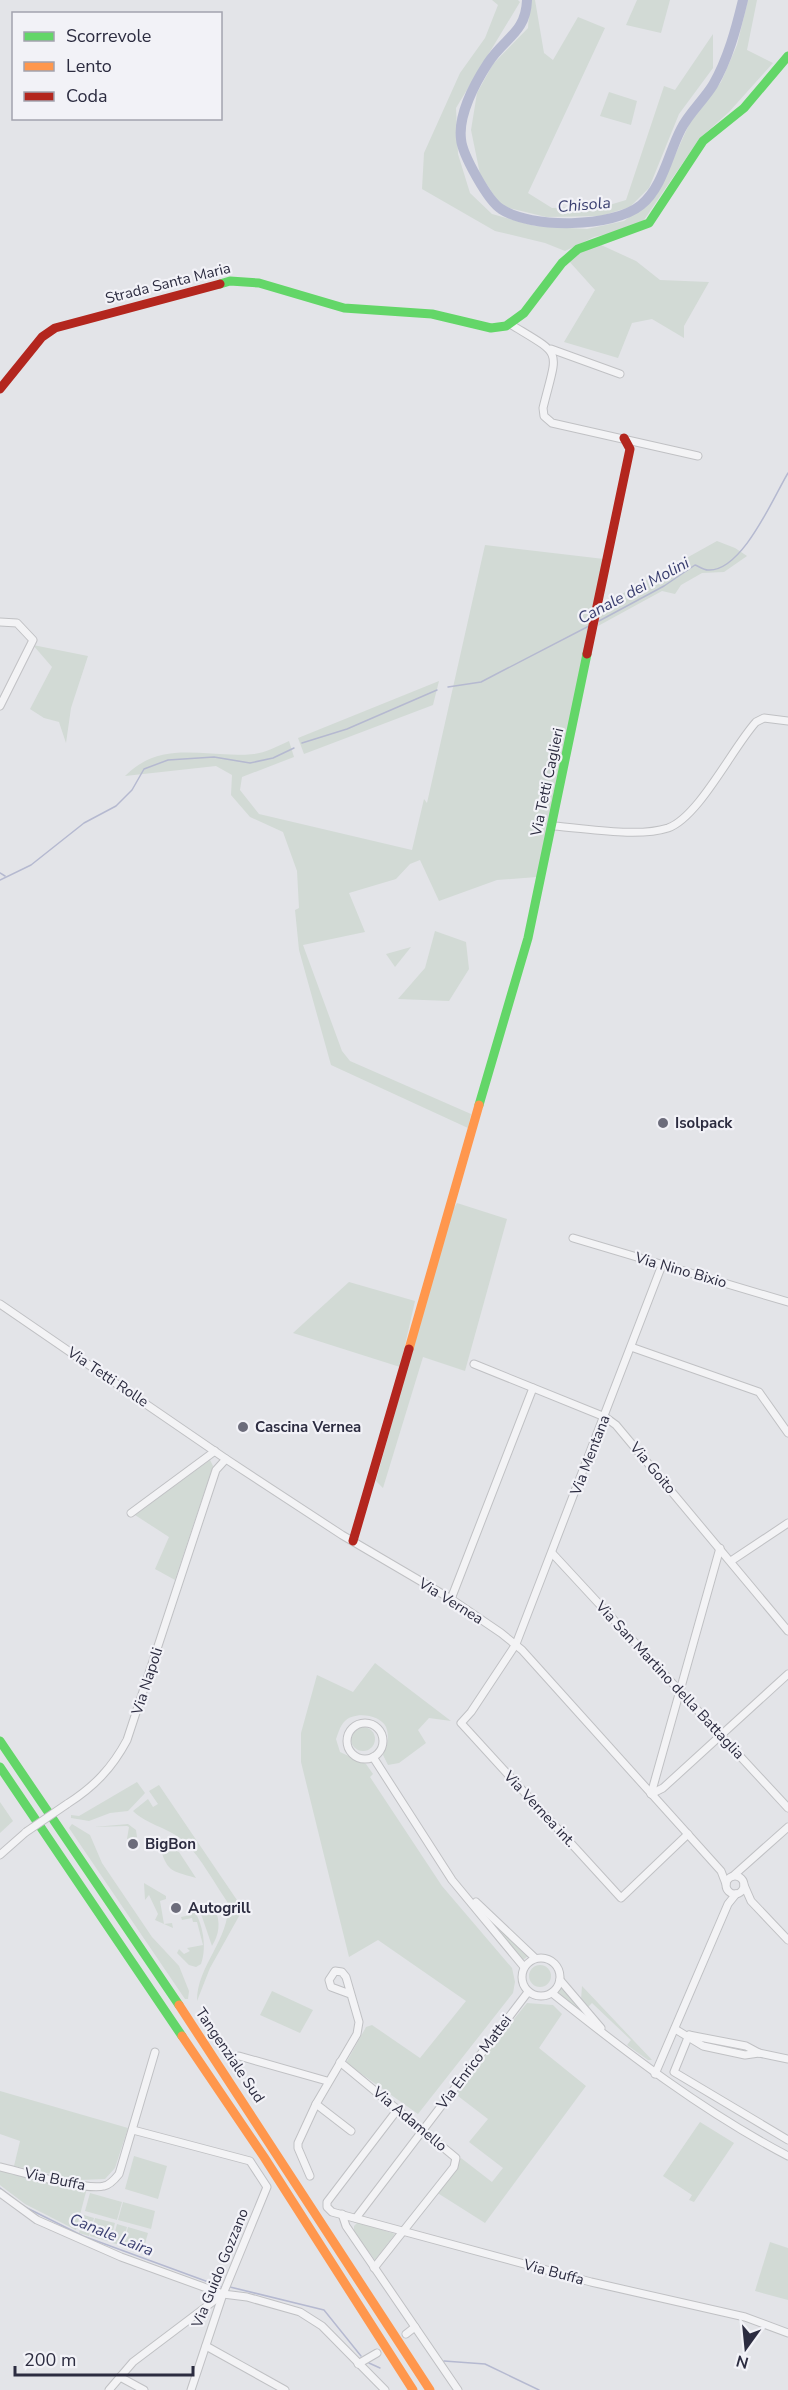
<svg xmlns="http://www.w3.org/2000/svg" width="788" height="2390" viewBox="0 0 788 2390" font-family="'Nunito Sans',sans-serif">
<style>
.green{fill:#d2dad5}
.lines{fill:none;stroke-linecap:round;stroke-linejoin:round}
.stream{stroke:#b5b9d0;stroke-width:1.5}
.river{stroke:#b5b9d0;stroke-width:10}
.street-casing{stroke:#c0c1c4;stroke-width:9}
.street{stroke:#f3f3f5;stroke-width:7}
.fast{stroke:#63d668;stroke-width:9}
.slow{stroke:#ff974d;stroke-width:9}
.jam{stroke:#b3261e;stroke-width:9}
.street-bridge-casing{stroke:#c0c1c4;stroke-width:9;stroke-linecap:butt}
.street-bridge{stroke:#f3f3f5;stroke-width:7}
.poi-dot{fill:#6c6c7b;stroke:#f2f2f7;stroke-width:2}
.labels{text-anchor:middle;stroke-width:4.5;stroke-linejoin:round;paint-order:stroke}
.street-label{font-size:15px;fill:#2c2c40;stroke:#f2f2f7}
.poi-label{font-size:15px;font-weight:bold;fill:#2c2c40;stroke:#f2f2f7;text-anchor:start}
.water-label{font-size:16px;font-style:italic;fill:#3a3f70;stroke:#f2f2f7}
</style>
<rect width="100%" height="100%" fill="#e3e4e8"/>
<g class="green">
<path d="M492 0H518L520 2 456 108 458 154 470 193 492 214 535 226 587 229 624 221 648 203 662 184 691 120 721 82 737 45 748 0H757L747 50 773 63 729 112 699 139 644 220 625 230 594 237 565 251 545 243 495 231 422 189 424 153 460 73 485 38 498 5Z"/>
<path d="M530 0H535L544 53 553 60 578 17 605 28 528 193 552 208 606 206 626 200 664 86 675 90 713 34V68L679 114 649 188 630 207 601 216 546 217 501 206 480 174 471 130 477 93 493 64 528 28Z"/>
<path d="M637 0H670L661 33 626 25Z"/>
<path d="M609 92 637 101 631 125 600 116Z"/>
<path d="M599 244 636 261 660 280 709 282 684 326V338L652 319 632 323 618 358 564 342 595 290 568 260 578 252Z"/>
<path d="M717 541 735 548 747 556 724 572 702 573 681 585 675 594 662 591 598 626 602 605Z"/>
<path d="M485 545 604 559 537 877 497 880 439 901 420 860 410 864 396 879 349 893 365 932 303 945 342 1051 350 1061 471 1114 468 1128 331 1065 299 950 295 910 299 908 297 871 283 832 250 817 231 795 232 775 216 766 125 776C163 738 206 759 254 754 265 753 278 746 289 741L294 757 242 777 240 790 259 814 412 850 424 799 427 803Z"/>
<path d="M33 645 88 656 71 708 66 743 59 722 44 718 30 709 52 667Z"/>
<path d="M439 681 433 705 304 754 298 738Z"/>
<path d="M435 931 466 942 469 969 449 1001 398 999 425 968Z"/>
<path d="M411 947 395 967 386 954Z"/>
<path d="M457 1203 507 1219 465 1371 423 1357 383 1488 376 1481 449 1215Z"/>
<path d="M349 1282 415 1301 400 1367 293 1333Z"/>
<path d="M210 1460 213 1466 175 1580 155 1569 169 1537 135 1515Z"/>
<path d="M375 1663 451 1721 429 1718 418 1730 426 1743 399 1763 388 1765 383 1755C387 1746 390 1737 386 1727 380 1714 353 1711 344 1722 340 1726 338 1734 336 1739L340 1752 366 1764 373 1774 370 1777 442 1886 512 1968 515 1982 513 1993 418 2114 346 2063 366 2027 372 2025 420 2058 466 2001 378 1940 349 1957 301 1762V1733L317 1675 353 1692Z"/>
<circle cx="363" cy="1739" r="12"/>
<path d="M137 1782 145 1793 128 1811 110 1813 89 1821 71 1818V1815L79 1816Z"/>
<path d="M159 1785 243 1909 210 1968 197 2001C197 1965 230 1940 228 1903 215 1884 201 1858 185 1842 170 1828 147 1825 133 1811L148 1799 153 1807 158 1804 149 1791Z"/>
<path d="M0 1802 13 1821 0 1833Z"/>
<path d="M72 1824 90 1835 102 1863 152 1937 179 1966 189 1991 188 1999H185L69 1828Z"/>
<path d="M128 1824 136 1830 137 1837 127 1839 129 1827 127 1826 94 1827Z"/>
<path d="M159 1845 179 1852 196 1878C169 1870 168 1872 159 1845Z"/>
<path d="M144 1883 166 1896V1899L160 1901 164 1924 172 1923 173 1928 155 1920 158 1914 149 1895 145 1900Z"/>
<path d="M189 1904C202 1917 208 1946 201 1964L196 1967 189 1965 177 1953 179 1949 184 1954 190 1951 187 1948 203 1945 197 1922H193L192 1918 182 1920 181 1917 191 1915Z"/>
<path d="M198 1905 215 1909C221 1923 219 1934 212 1946Z"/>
<path d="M483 1914 528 1956 523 1960Z"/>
<circle cx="540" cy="1976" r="11"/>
<path d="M560 1986 596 2027 556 1992Z"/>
<path d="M582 1986 652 2060H648L627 2045 631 2040 592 2003 587 2008 581 2000Z"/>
<path d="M272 1991 313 2010 300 2033 260 2015Z"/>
<path d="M527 2003 553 2005 562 2014 539 2048 586 2086 485 2223 436 2192 461 2158 492 2182 503 2168 469 2142 488 2119 454 2093Z"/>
<path d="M0 2091 128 2128 115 2168 105 2179 79 2180 14 2166 20 2141 0 2134Z"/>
<path d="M700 2122 734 2143 694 2202 689 2200 692 2195 663 2176Z"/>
<path d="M134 2156 167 2166 158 2199 125 2189Z"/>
<path d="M0 2170 87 2188 76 2230 25 2204 0 2185Z"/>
<path d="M90 2193 122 2202 117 2220 85 2211Z"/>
<path d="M123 2202 155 2211 151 2229 118 2220Z"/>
<path d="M84 2215 94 2218 89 2236 79 2233Z"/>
<path d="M95 2218 115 2223 110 2242 90 2236Z"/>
<path d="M358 2222 395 2234 375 2260 354 2232V2226Z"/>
<path d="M117 2224 127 2227 122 2245 112 2243Z"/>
<path d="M128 2227 148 2233 143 2251 123 2246Z"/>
<path d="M770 2242 788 2248V2300L755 2291Z"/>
</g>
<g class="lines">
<g class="stream">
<path d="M599 621 664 586 695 565C698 566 704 570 708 570 742 572 773 498 788 473"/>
<path d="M448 687 481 682 589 626"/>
<path d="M302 743 347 729 437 690"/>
<path d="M0 873 5 876"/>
<path d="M0 880 31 865 84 823 116 806 132 790 144 769 168 760 214 757 250 763 273 758 294 748"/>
<path d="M0 2188 19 2203"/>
<path d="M23 2206 83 2236 222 2287"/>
<path d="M230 2287 324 2310 361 2356"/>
<path d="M444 2361 485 2364 539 2390"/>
<path d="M369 2363 380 2368"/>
</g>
<path class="river" d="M527 0C526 33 504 38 488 63 475 83 458 115 461 139 462 154 488 201 501 209 531 229 613 228 641 205 663 187 668 154 681 129 689 113 703 101 713 85 728 59 736 29 743 0"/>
<defs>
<g id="street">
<path d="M510 324C564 357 558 347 543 408L544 416 552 423 698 456"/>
<path d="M551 349 620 374"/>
<path d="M0 622 17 623 33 640 0 706"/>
<path d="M553 826C586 828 637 838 668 828 699 817 733 747 756 722L764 718 788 721"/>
<path d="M573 1238 788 1302"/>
<path d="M662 1265 516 1644 471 1712 461 1723 621 1898 688 1834"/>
<path d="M0 1304 226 1459 342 1535 451 1599 501 1633 522 1650 721 1871 726 1884"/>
<path d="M631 1347 759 1392 788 1433"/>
<path d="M474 1364 605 1417 616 1425 788 1631"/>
<path d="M131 1513 215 1451"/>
<path d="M552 1553 788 1808"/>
<path d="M731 1561 788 1523"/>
<path d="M451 1599 533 1388"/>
<circle cx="365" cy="1741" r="18"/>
<path d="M373 1757 452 1880 524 1967"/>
<path d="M651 1794 720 1548"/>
<path d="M651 1794 663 1788 788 1674"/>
<path d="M67 1804C94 1787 112 1768 127 1740L216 1470 226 1459"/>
<path d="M0 1855 26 1832"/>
<circle cx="735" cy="1885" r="9"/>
<path d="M733 1876 788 1827"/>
<path d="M744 1885 751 1901 788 1940"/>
<path d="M476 1902 535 1958"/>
<circle cx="541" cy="1977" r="19"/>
<path d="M560 1980 601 2028"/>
<path d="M552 1993C627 2053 702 2111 788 2156"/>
<path d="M350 1994 331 1987 329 1980 335 1971 342 1972 346 1977 359 2022 357 2034 316 2104 351 2131"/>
<path d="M675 2029 703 2046 745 2055 759 2053 788 2059"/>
<path d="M689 2035 674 2072 788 2140"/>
<path d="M689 2035 746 2046 759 2053"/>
<path d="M239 2056 327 2081"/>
<path d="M340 2062 456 2158 454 2167 374 2268"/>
<path d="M655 2074 728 1904 736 1894"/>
<path d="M398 2109 327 2202V2207L332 2212 591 2282 745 2317 788 2333"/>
<path d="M133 2130 250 2161 267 2187 223 2294 191 2390"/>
<path d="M0 2167C22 2172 86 2191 104 2186 110 2185 115 2179 119 2174L155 2052"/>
<path d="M310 2176 298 2148V2143L316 2104"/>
<path d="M0 2193 37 2220 121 2257 223 2294 247 2297 300 2312 322 2326 385 2390"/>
<path d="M342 2214 346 2226 458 2390"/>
<path d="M356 2218 528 1992"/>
<path d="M406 2334 415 2327"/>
<path d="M206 2346 285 2390"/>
<path d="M358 2364 377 2353"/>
<path d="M120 2377 144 2390"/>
<path d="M109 2390 133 2362 223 2294"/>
</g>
</defs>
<use href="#street" class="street-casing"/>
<use href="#street" class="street"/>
<g class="fast">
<path d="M220 284 230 281 259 283 344 308 432 314 491 328 506 326 524 313 562 263 578 249 649 223 703 141 744 108 788 56"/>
<path d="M479 1105 528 938 587 654"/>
<path d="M0 1741 179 2005"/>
<path d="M0 1767 182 2036"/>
</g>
<g class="slow">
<path d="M409 1349 479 1105"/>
<path d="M179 2005 430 2390"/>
<path d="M182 2036 264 2157 413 2390"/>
</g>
<g class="jam">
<path d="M0 389 42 337 55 328 220 284"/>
<path d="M587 654 630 449 624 438"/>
<path d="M353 1541 409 1349"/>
</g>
<defs>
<path id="street-bridge" d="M26 1832 67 1804"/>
</defs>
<use href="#street-bridge" class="street-bridge-casing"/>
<use href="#street-bridge" class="street-bridge"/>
</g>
<g class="poi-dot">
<circle cx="663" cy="1123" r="6"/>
<circle cx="243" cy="1427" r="6"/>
<circle cx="133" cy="1844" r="6"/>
<circle cx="176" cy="1908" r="6"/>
</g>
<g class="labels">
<g class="street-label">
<text transform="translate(168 283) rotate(-14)" y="5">Strada Santa Maria</text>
<text transform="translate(547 782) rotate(-78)" y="5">Via Tetti Caglieri</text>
<text transform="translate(681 1270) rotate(16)" y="5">Via Nino Bixio</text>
<text transform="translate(108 1377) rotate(34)" y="5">Via Tetti Rolle</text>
<text transform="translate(590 1455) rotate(-69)" y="5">Via Mentana</text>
<text transform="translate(653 1468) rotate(50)" y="5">Via Goito</text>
<text transform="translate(451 1601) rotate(32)" y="5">Via Vernea</text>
<text transform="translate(670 1680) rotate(47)" y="5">Via San Martino della Battaglia</text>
<text transform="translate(147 1681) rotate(-72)" y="5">Via Napoli</text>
<text transform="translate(540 1809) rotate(47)" y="5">Via Vernea int.</text>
<text transform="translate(230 2055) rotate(56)" y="5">Tangenziale Sud</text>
<text transform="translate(474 2062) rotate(-53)" y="5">Via Enrico Mattei</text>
<text transform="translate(410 2119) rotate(40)" y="5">Via Adamello</text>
<text transform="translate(55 2179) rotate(12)" y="5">Via Buffa</text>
<text transform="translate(220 2268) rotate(-68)" y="5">Via Guido Gozzano</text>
<text transform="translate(554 2272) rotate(15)" y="5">Via Buffa</text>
</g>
<g class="poi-label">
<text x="675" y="1128">Isolpack</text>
<text x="255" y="1432">Cascina Vernea</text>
<text x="145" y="1849">BigBon</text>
<text x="188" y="1913">Autogrill</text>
</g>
<g class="water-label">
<text transform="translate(584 204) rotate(-5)" y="6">Chisola</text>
<text transform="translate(633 590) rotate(-28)" y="6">Canale dei Molini</text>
<text transform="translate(112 2234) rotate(22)" y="6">Canale Laira</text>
</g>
</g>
<rect x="12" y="12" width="210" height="108" fill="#f2f2f7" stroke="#a3a3ae" stroke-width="1.5"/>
<rect x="24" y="32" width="30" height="9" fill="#63d668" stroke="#a3a3ae" stroke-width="1.5"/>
<text x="66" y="42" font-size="18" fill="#2c2c40">Scorrevole</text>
<rect x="24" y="62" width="30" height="9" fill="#ff974d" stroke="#a3a3ae" stroke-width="1.5"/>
<text x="66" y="72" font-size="18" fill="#2c2c40">Lento</text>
<rect x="24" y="92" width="30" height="9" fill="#b3261e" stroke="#a3a3ae" stroke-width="1.5"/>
<text x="66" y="102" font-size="18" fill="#2c2c40">Coda</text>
<g transform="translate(746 2348) rotate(195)" stroke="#f2f2f7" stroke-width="4.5" paint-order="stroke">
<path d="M0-4.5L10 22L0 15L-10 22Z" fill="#2c2c40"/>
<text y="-9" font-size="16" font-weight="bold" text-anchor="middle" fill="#2c2c40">N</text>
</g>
<path d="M15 2366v9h178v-9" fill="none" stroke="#2c2c40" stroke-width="3"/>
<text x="24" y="2366" font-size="18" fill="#2c2c40" stroke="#f2f2f7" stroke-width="4.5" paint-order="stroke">200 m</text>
</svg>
